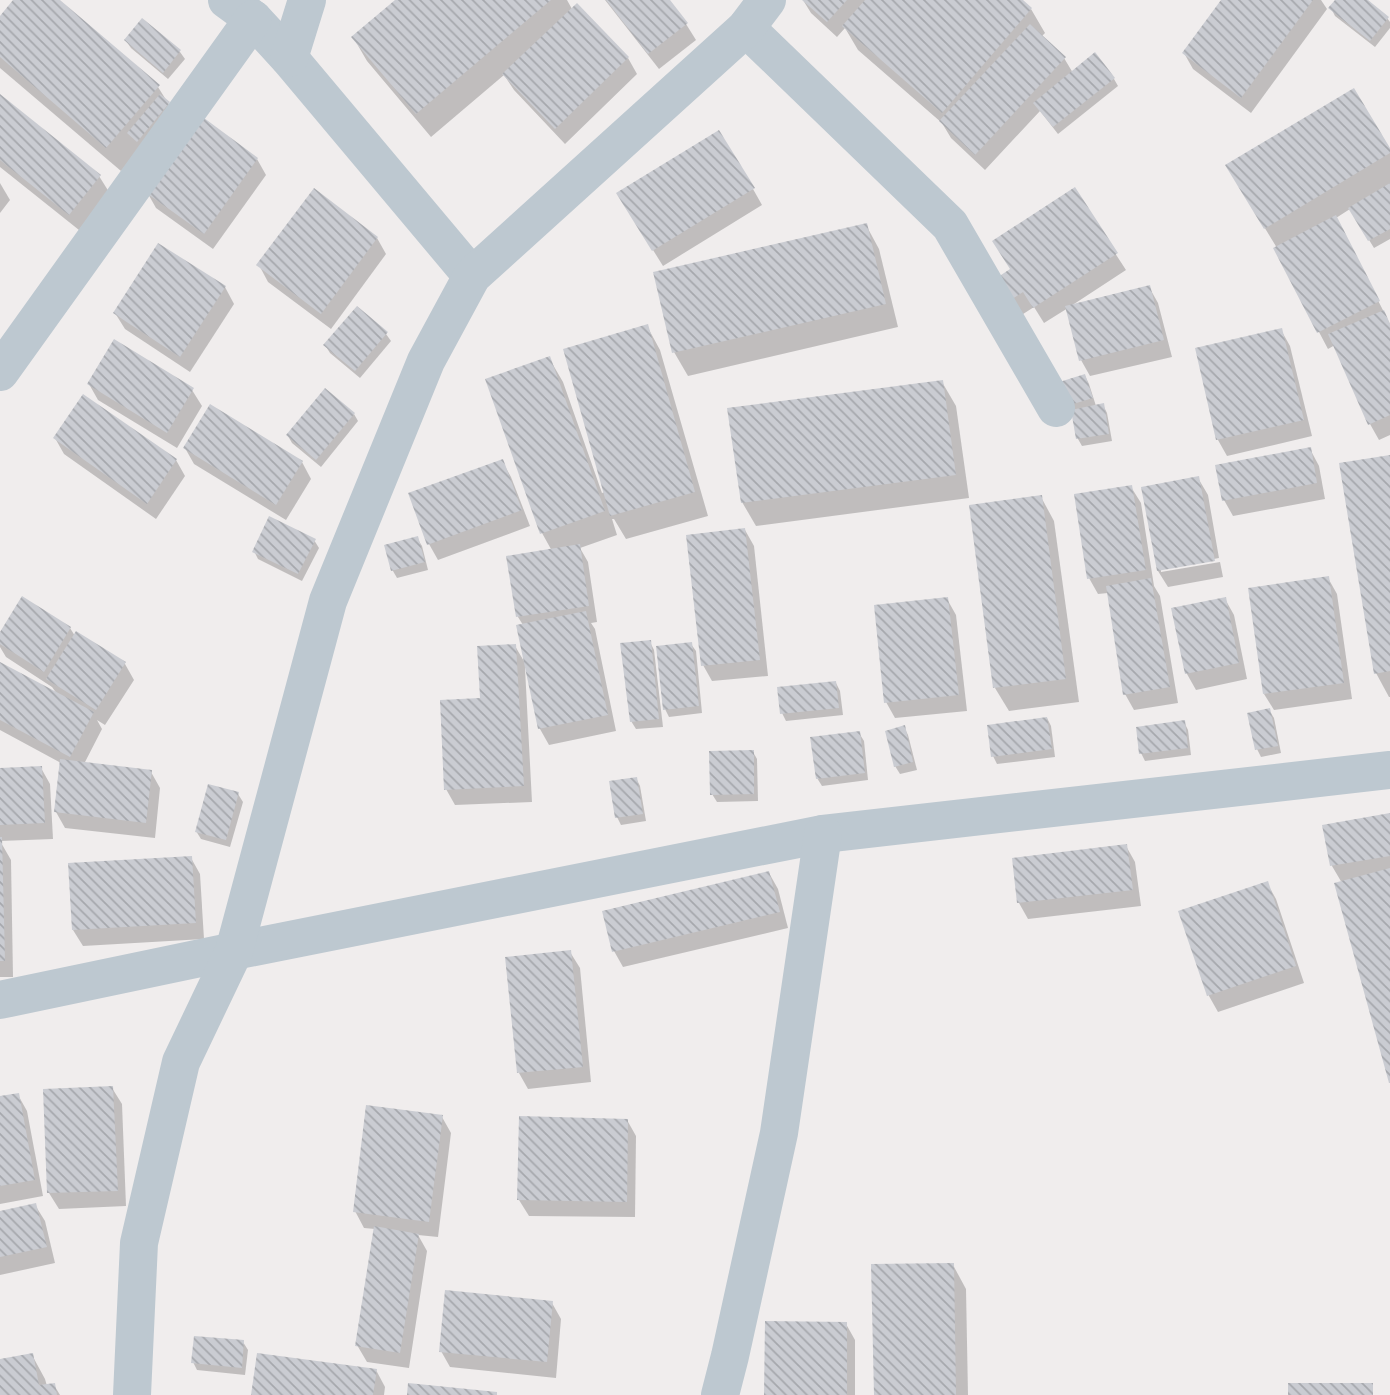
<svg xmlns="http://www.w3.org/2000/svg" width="1390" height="1395" viewBox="0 0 1390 1395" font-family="Cabin,sans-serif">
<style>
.shadow{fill:#0003}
.building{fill:url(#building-back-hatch)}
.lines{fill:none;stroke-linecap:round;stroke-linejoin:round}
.minor{stroke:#bdc8d0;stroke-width:38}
</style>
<defs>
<pattern id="building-back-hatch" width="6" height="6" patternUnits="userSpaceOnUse" patternTransform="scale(1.75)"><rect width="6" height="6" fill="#caccd2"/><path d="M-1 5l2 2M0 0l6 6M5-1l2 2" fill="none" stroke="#a6a8ad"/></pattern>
</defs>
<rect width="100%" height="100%" fill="#f0eded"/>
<g class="shadow">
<path d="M16 0H57L158 87 173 111 121 171 0 68V18Z"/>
<path d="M398 0H567L572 9 628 58 637 74 565 144 514 90 504 75 431 137 367 61 353 37Z"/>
<path d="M605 0H668L686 24 696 40 659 69Z"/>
<path d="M803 0H1021L1031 9 1045 33 1041 37 1064 58 1073 73 1114 79 1118 86 1058 134 1040 111 985 170 951 138 942 123 858 50 845 28 837 37 811 13Z"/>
<path d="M1223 0H1321L1327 9 1251 113 1193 69 1184 53Z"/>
<path d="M1337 0H1365L1387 18 1390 22V28L1375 47 1335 16 1331 8Z"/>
<path d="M142 21 180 52 185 59 168 79 131 48 126 41Z"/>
<path d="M0 96 99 176 109 192 79 230 0 167Z"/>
<path d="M1390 152V239L1374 248 1350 209 1336 218 1390 324V435L1379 440 1370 424 1335 345 1328 349 1275 249 1277 248 1241 189Z"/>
<path d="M257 159 266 175 213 249 156 208 147 192Z"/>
<path d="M0 183 10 200 0 213Z"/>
<path d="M753 189 762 205 663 266 628 210Z"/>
<path d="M1074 190 1126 270 1071 306 1149 287 1158 303 1172 357 1090 376 1081 360 1068 308 1044 323 1034 307 1020 316 1007 296 1012 270Z"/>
<path d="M866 225 879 249 898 327 688 376 674 352Z"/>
<path d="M377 238 386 254 331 329 268 282 259 265Z"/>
<path d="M225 287 234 304 190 372 125 329 115 313Z"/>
<path d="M647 326 660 350 708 516 626 539 614 519H612L617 535 580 548 588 562 597 622 591 623 595 629 616 731 549 745 540 729 527 668H525L532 802 455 805 446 789 481 700 515 646 525 663 523 625 518 617 508 558 552 551 542 533 549 358 563 382 602 493 605 492Z"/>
<path d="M1281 330 1290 346 1312 436 1227 456 1218 440 1197 349Z"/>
<path d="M386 334 391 341 360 378 330 353 325 345Z"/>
<path d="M1085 376 1089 384 1096 406 1103 405 1107 413 1112 441 1082 446 1078 439 1073 413 1066 415Z"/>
<path d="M942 382 956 406 969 498 756 526 742 502Z"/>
<path d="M89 384 192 390 202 406 177 448 98 400Z"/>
<path d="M354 414 358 421 321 467 292 443 288 436Z"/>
<path d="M55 438 176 460 185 476 156 519 64 454Z"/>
<path d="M185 448 302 462 311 479 286 520 194 464Z"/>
<path d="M1310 449 1319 466 1325 499 1233 516 1224 500Z"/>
<path d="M1390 457V697H1389L1376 673Z"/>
<path d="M502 461 511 477 530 526 438 560 429 544Z"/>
<path d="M1198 478 1208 495 1219 558 1161 569V572L1220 562 1223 577 1168 587 1158 571Z"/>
<path d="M1131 487 1141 503 1154 586 1160 596 1178 703 1134 710 1125 694 1108 593 1098 594 1089 578Z"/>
<path d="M1041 497 1054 521 1079 702 1009 711 995 688Z"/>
<path d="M745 530 754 546 768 676 712 681 703 665Z"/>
<path d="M417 538 422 546 428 570 397 578 393 571 386 547Z"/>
<path d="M314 540 319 548 302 581 258 559 254 551Z"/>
<path d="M1328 578 1337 594 1352 699 1274 710 1264 694Z"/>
<path d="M947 599 956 615 967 711 895 718 886 702Z"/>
<path d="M1225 599 1234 615 1247 679 1196 690 1187 674 1173 609Z"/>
<path d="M70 628 75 636 125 664 134 680 105 725 97 720 102 729 84 764 151 772 160 788 155 838 65 828 56 812 61 763 0 730V664L57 694 52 687 6 657 0 647V635Z"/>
<path d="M650 642 654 650 663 727 636 729 631 721Z"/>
<path d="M691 644 696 651 702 713 669 717 665 709Z"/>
<path d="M836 683 840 691 843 715 786 721 782 713Z"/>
<path d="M1269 710 1274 718 1281 753 1261 757 1257 749Z"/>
<path d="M1047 718 1051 726 1055 757 997 764 993 756Z"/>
<path d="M1184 722 1188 730 1191 755 1145 761 1141 753Z"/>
<path d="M904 727 908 735 917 770 900 774 895 766Z"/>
<path d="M859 733 864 741 868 780 822 786 817 778Z"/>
<path d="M753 752 757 759 758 801 717 802 712 794Z"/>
<path d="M41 768 50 784 53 839 0 841V770Z"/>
<path d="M636 778 640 786 646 821 621 825 617 817Z"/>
<path d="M238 794 243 802 230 847 201 839 196 831Z"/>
<path d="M1390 815V1079L1342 883 1332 866 1325 827Z"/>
<path d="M0 841 11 860 13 977H0Z"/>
<path d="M1126 846 1135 862 1141 906 1028 919 1019 903 1014 859Z"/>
<path d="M191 858 200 874 204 939 83 946 73 930Z"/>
<path d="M769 873 778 889 788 928 623 967 614 951Z"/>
<path d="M1267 883 1276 899 1304 983 1218 1012 1209 996 1181 912Z"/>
<path d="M570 952 580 968 591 1082 528 1089 519 1073Z"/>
<path d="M112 1088 122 1104 126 1206 59 1209 49 1193Z"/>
<path d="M18 1095 27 1111 43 1196 0 1204V1098Z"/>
<path d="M442 1117 451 1133 438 1237 418 1235 427 1251 409 1368 367 1362 357 1345 375 1229 364 1228 355 1211Z"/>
<path d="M627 1120 636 1136 635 1217 529 1216 519 1200Z"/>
<path d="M35 1205 45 1221 55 1263 0 1275V1213Z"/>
<path d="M953 1265 966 1289 968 1395H876Z"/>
<path d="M552 1303 561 1319 556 1378 450 1367 441 1351Z"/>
<path d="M846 1324 855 1340V1395H766Z"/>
<path d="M243 1342 248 1350 245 1375 197 1370 193 1362Z"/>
<path d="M32 1355 45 1379 47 1386 54 1385 60 1395H0V1360Z"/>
<path d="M376 1370 385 1387 384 1395H253Z"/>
</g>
<g class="building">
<path d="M13 0H60L160 85 106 148 0 57V16Z"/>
<path d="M395 0H551L416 114 351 37Z"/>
<path d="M606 0H670L688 23 648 54Z"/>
<path d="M802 0H847L827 22Z"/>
<path d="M865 0H1023L1032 8 942 113 842 26Z"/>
<path d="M1221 0H1313L1241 98 1182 53Z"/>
<path d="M1335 0H1368L1389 17 1370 41 1328 8Z"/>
<path d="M577 3 629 57 555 129 502 74Z"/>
<path d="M142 18 181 50 163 73 124 40Z"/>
<path d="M1030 24 1066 57 975 155 939 121Z"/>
<path d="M1095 52 1115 78 1053 127 1033 103Z"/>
<path d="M1354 88 1390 148V153L1264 229 1225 165Z"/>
<path d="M0 94 101 175 69 215 0 160Z"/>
<path d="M160 94 170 102 137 142 127 133Z"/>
<path d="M200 115 258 158 204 234 145 192Z"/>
<path d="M719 130 755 188 652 251 616 193Z"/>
<path d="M1390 183V229L1368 241 1348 208Z"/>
<path d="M1075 187 1118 253 1033 308 1023 292 1009 301 995 279 1010 269 992 241Z"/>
<path d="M314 188 378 237 321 314 256 265Z"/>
<path d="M1336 215 1380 301 1317 333 1273 248Z"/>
<path d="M867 223 886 304 672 353 653 272Z"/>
<path d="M158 243 226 286 180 357 113 313Z"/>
<path d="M1150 285 1164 340 1079 361 1065 306Z"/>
<path d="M357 306 388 332 355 371 323 345Z"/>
<path d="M1384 310 1390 324V415L1368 425 1328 334Z"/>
<path d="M648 324 695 492 610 516 563 349Z"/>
<path d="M1282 328 1304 420 1216 440 1195 348Z"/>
<path d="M114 339 194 388 167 433 87 384Z"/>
<path d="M550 356 605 511 540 534 485 379Z"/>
<path d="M1085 374 1093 398 1060 408 1053 384Z"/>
<path d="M943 380 956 475 741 503 727 408Z"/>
<path d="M325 388 355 413 316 460 286 435Z"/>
<path d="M83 394 177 459 147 504 53 438Z"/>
<path d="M1104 403 1109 434 1076 439 1071 410Z"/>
<path d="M210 404 303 461 276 505 183 448Z"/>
<path d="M1311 447 1317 483 1222 501 1215 465Z"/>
<path d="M1390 455V671L1374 674 1339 463Z"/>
<path d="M503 459 522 510 427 545 408 493Z"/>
<path d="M1199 476 1215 561 1157 571 1141 487Z"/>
<path d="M1132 485 1146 570 1087 579 1074 494Z"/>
<path d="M1042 495 1066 679 993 688 969 505Z"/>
<path d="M269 516 316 539 298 574 252 552Z"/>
<path d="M745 528 760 660 701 666 686 535Z"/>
<path d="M418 536 425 562 391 571 384 545Z"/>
<path d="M580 544 589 606 516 617 506 556Z"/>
<path d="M1329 576 1344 683 1263 694 1248 588Z"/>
<path d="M1151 578 1170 687 1123 695 1106 586Z"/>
<path d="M22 596 71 627 44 672 0 644V632Z"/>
<path d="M948 597 959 695 884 703 874 605Z"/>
<path d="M1226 597 1239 663 1185 674 1171 608Z"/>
<path d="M586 611 608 715 538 729 516 625Z"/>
<path d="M76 631 126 662 96 710 46 679Z"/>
<path d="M651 640 659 719 630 722 620 643Z"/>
<path d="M692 642 699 706 663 710 656 646Z"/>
<path d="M516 644 524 786 444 790 440 700 480 698 477 646Z"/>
<path d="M0 662 94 712 70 757 0 720Z"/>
<path d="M836 681 839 708 780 714 777 687Z"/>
<path d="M1270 708 1278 746 1255 750 1247 713Z"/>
<path d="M1047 717 1052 749 991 757 987 725Z"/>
<path d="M1185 720 1188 748 1139 754 1136 727Z"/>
<path d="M905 725 913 762 894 767 885 731Z"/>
<path d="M860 731 865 773 816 779 810 737Z"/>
<path d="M754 750V794L710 795 709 751Z"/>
<path d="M60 759 152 770 146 823 54 812Z"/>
<path d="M42 766 45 823 0 825V768Z"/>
<path d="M637 777 643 814 615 818 609 781Z"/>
<path d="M208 784 239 792 226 840 195 832Z"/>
<path d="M1390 813V856L1330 866 1322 825Z"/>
<path d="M0 837H2L5 961H0Z"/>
<path d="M1127 844 1133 890 1017 903 1012 858Z"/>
<path d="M192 856 196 923 72 930 68 863Z"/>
<path d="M1390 868V1083H1389L1334 883Z"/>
<path d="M769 871 780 912 612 952 602 911Z"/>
<path d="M1268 881 1296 966 1207 996 1178 911Z"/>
<path d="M571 950 583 1067 517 1073 505 957Z"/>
<path d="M113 1086 118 1191 47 1193 43 1089Z"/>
<path d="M19 1093 35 1180 0 1186V1096Z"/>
<path d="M366 1105 443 1115 429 1222 353 1212Z"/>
<path d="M519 1116 628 1119 627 1202 517 1200Z"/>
<path d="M36 1203 47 1247 0 1257V1211Z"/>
<path d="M374 1226 419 1234 400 1353 355 1346Z"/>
<path d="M954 1263 956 1395H874L871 1264Z"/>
<path d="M445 1290 553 1301 547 1362 439 1352Z"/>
<path d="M765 1321 847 1322V1395H764Z"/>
<path d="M194 1336 244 1340 242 1368 191 1363Z"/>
<path d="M33 1353 39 1385 55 1383 57 1395H0V1359Z"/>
<path d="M257 1353 377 1369 373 1395H251Z"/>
<path d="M408 1383 497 1392V1395H407Z"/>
<rect x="1288" y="1383" width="85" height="12"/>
</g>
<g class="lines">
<g class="minor">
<path d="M227 0 253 19 289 58 472 276"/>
<path d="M746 28 950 225 1056 408"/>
<path d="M289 58 307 0"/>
<path d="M0 372 253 19"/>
<path d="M0 1000 234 951 823 834 1390 770"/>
<path d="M132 1395 139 1243 181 1062 234 951 328 601 426 361 472 276 746 28 767 0"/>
<path d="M720 1395 730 1356 779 1133 823 834"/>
</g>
</g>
</svg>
